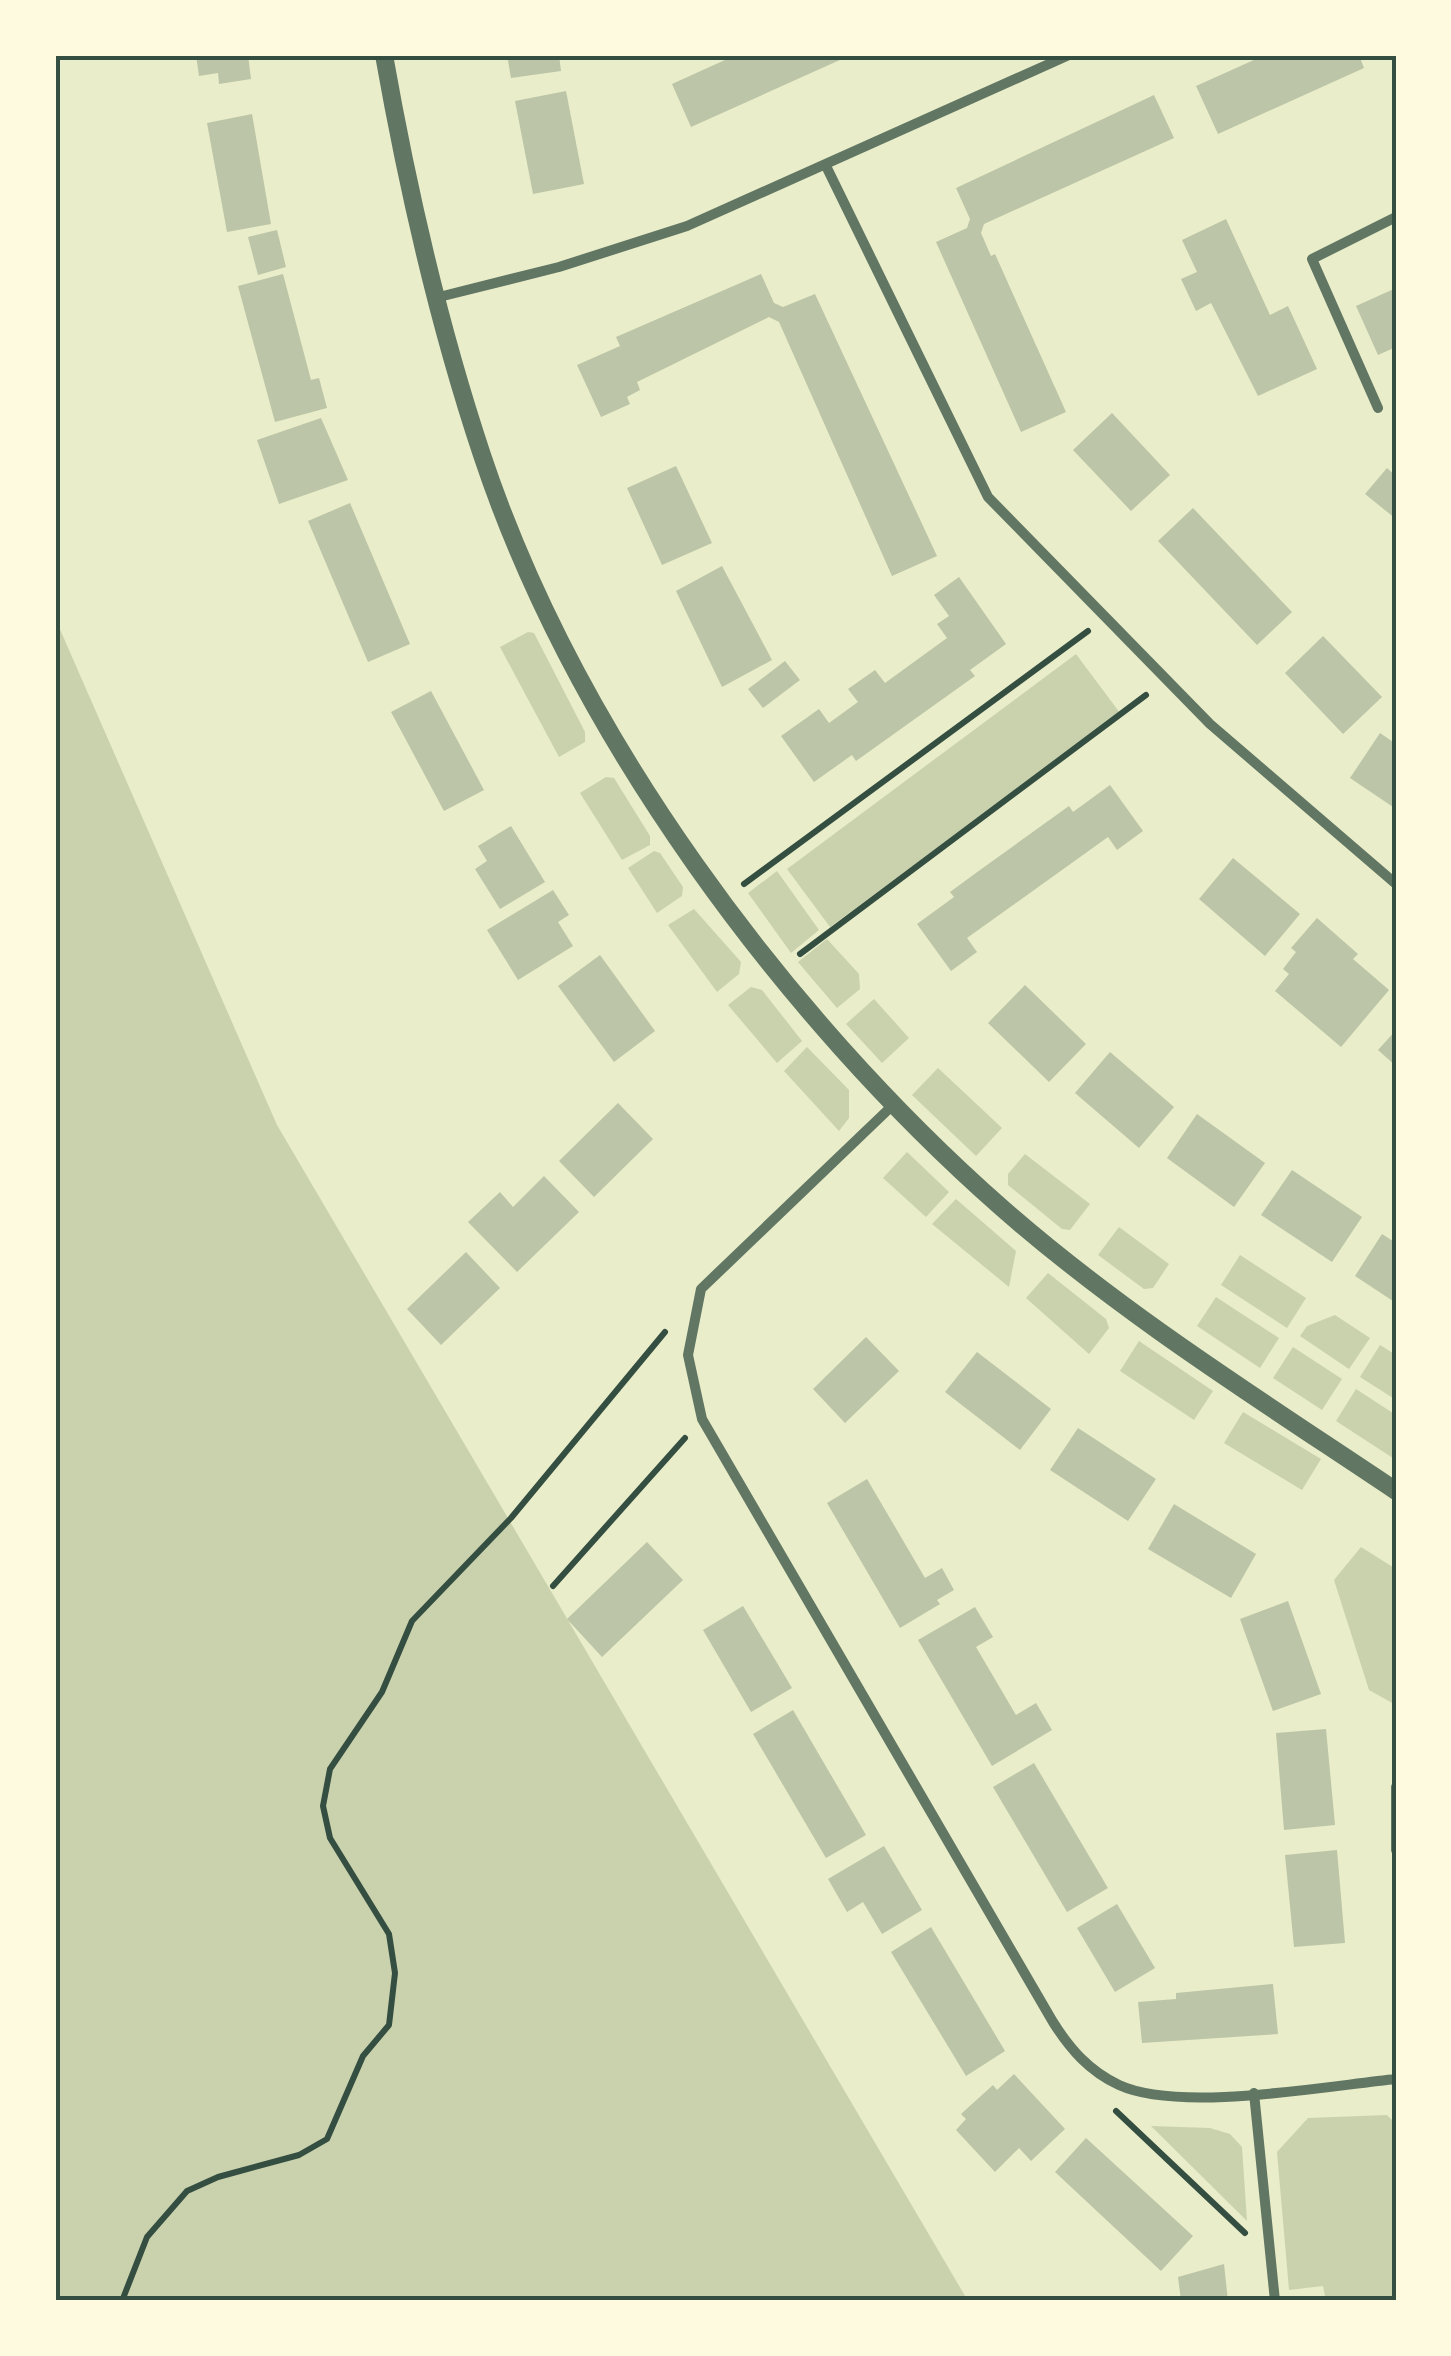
<svg xmlns="http://www.w3.org/2000/svg" width="1451" height="2356" viewBox="0 0 1451 2356" font-family="Karla,sans-serif">
<style>
.green{fill:#cad2ad}
.building{fill:#bcc5a7}
.lines{fill:none;stroke-linecap:round;stroke-linejoin:round}
.path{stroke:#344e41;stroke-width:6}
.minor{stroke:#617663;stroke-width:10}
.tertiary{stroke:#617663;stroke-width:18}
.neatline{fill:none;stroke:#344e41;stroke-width:4}
</style>
<rect width="100%" height="100%" fill="#e9edc9"/>
<g class="green">
<path d="M55 618 277 1125 968 2301H55Z"/>
<path d="M528 632 534 633 585 732V742L559 757 500 647Z"/>
<path d="M1076 654 1120 713 830 927 787 869Z"/>
<path d="M606 777 614 778 650 836V845L622 860 580 793Z"/>
<path d="M654 851 660 853 683 887 682 896 657 913 628 868Z"/>
<path d="M777 871 819 930 791 953 748 893Z"/>
<path d="M694 909 741 962 739 974 717 992 668 925Z"/>
<path d="M827 939 859 974 860 989 837 1008 798 962Z"/>
<path d="M751 987 762 990 802 1041 777 1063 728 1005Z"/>
<path d="M874 999 909 1038 882 1063 846 1024Z"/>
<path d="M807 1047 849 1090V1118L839 1131 784 1071Z"/>
<path d="M938 1068 1002 1128 976 1156 912 1095Z"/>
<path d="M907 1152 949 1192 926 1217 883 1178Z"/>
<path d="M1025 1154 1090 1204 1070 1230 1062 1229 1008 1185V1174Z"/>
<path d="M956 1199 1016 1251 1009 1287 932 1224Z"/>
<path d="M1119 1227 1169 1264 1153 1288 1144 1289 1098 1255Z"/>
<path d="M1240 1255 1306 1298 1287 1328 1221 1285Z"/>
<path d="M1048 1273 1106 1319 1109 1328 1089 1354 1026 1298Z"/>
<path d="M1216 1297 1279 1338 1260 1368 1197 1326Z"/>
<path d="M1335 1315 1370 1338 1349 1369 1300 1336 1307 1326Z"/>
<path d="M1139 1341 1213 1391 1194 1420 1120 1371Z"/>
<path d="M1380 1345 1396 1355V1400L1360 1377Z"/>
<path d="M1293 1347 1342 1379 1322 1410 1273 1378Z"/>
<path d="M1356 1389 1396 1415V1460L1336 1421Z"/>
<path d="M1243 1412 1321 1459 1302 1490 1224 1443Z"/>
<path d="M1361 1547 1396 1569V1705L1369 1690 1334 1580Z"/>
<path d="M1387 2115 1396 2124V2301H1326L1323 2286 1289 2290 1277 2152 1308 2118Z"/>
<path d="M1151 2126 1210 2128 1230 2134 1242 2147 1247 2221Z"/>
</g>
<g class="building">
<path d="M196 55H248L251 79 219 84 218 73 199 76Z"/>
<path d="M507 55H559L561 71 511 78Z"/>
<path d="M736 55H851L691 127 672 84Z"/>
<path d="M1265 55H1359L1364 68 1218 134 1196 86Z"/>
<path d="M566 91 584 184 533 194 515 101Z"/>
<path d="M1154 95 1174 138 984 224 981 233 991 256 995 254 1066 412 1021 432 936 242 967 228 970 219 956 188Z"/>
<path d="M252 114 271 224 227 232 207 123Z"/>
<path d="M1226 219 1270 315 1288 306 1317 369 1258 396 1211 303 1196 311 1181 279 1197 272 1182 240Z"/>
<path d="M277 230 286 267 258 275 248 237Z"/>
<path d="M283 274 311 380 319 378 327 408 275 422 238 286Z"/>
<path d="M761 274 774 303 783 307 815 294 937 556 892 576 779 322 769 317 637 382 640 390 627 397 630 404 601 417 577 365 620 346 616 337Z"/>
<path d="M1396 288V347L1378 355 1356 306Z"/>
<path d="M1112 413 1170 475 1131 511 1073 450Z"/>
<path d="M321 418 348 480 279 504 257 440Z"/>
<path d="M676 466 712 543 662 565 627 488Z"/>
<path d="M1387 468 1396 476V519L1365 494Z"/>
<path d="M350 503 410 644 368 662 308 521Z"/>
<path d="M1193 508 1292 612 1257 645 1158 541Z"/>
<path d="M722 566 772 660 722 687 676 591Z"/>
<path d="M959 577 1006 644 970 670 975 676 856 761 852 755 814 782 781 736 819 709 829 723 858 702 848 689 875 670 885 683 947 638 937 624 949 616 934 595Z"/>
<path d="M1323 636 1382 697 1343 734 1285 673Z"/>
<path d="M785 661 800 680 763 708 748 689Z"/>
<path d="M431 691 484 790 444 811 391 712Z"/>
<path d="M1380 733 1396 744V809L1350 778Z"/>
<path d="M1110 785 1143 831 1117 850 1108 837 967 938 977 952 951 971 917 924 954 897 950 892 980 870 1069 806 1073 812Z"/>
<path d="M511 826 545 882 500 909 475 869 487 861 478 846Z"/>
<path d="M1233 858 1300 914 1265 956 1199 899Z"/>
<path d="M553 890 569 915 558 922 573 946 518 980 487 930Z"/>
<path d="M1317 918 1358 954 1353 959 1389 990 1341 1047 1275 991 1289 974 1283 969 1296 952 1291 948Z"/>
<path d="M600 955 655 1031 614 1062 558 986Z"/>
<path d="M1025 985 1086 1044 1049 1082 988 1023Z"/>
<path d="M1396 1030V1066L1378 1050Z"/>
<path d="M1110 1052 1174 1107 1139 1148 1075 1093Z"/>
<path d="M618 1103 653 1139 594 1197 559 1161Z"/>
<path d="M1197 1114 1265 1163 1234 1207 1167 1158Z"/>
<path d="M1292 1170 1362 1217 1332 1262 1261 1215Z"/>
<path d="M544 1176 579 1212 517 1272 468 1222 500 1192 513 1207Z"/>
<path d="M1382 1234 1396 1243V1303L1355 1276Z"/>
<path d="M466 1252 500 1288 441 1345 407 1309Z"/>
<path d="M866 1337 899 1371 845 1423 813 1389Z"/>
<path d="M977 1352 1051 1409 1020 1450 945 1392Z"/>
<path d="M1078 1428 1156 1479 1128 1521 1050 1470Z"/>
<path d="M867 1479 925 1578 942 1568 954 1590 937 1600 940 1604 900 1628 827 1503Z"/>
<path d="M1174 1504 1256 1554 1231 1598 1148 1549Z"/>
<path d="M647 1542 683 1580 602 1657 567 1619Z"/>
<path d="M1288 1601 1321 1694 1273 1711 1240 1619Z"/>
<path d="M743 1606 792 1688 751 1712 703 1630Z"/>
<path d="M975 1607 993 1637 976 1647 1013 1710 1016 1715 1036 1703 1052 1730 992 1766 918 1640Z"/>
<path d="M793 1710 866 1835 826 1858 753 1734Z"/>
<path d="M1326 1729 1335 1825 1284 1830 1276 1733Z"/>
<path d="M1034 1763 1108 1888 1067 1912 993 1787Z"/>
<path d="M884 1846 922 1910 882 1934 863 1902 847 1912 828 1879Z"/>
<path d="M1337 1850 1345 1943 1294 1947 1285 1855Z"/>
<path d="M1117 1904 1155 1968 1115 1992 1077 1928Z"/>
<path d="M931 1927 1005 2051 966 2076 891 1952Z"/>
<path d="M1273 1984 1278 2034 1142 2043 1138 2002 1176 1999V1993Z"/>
<path d="M1014 2074 1065 2129 1031 2161 1019 2148 995 2172 956 2130 966 2119 961 2114 993 2085 997 2090Z"/>
<path d="M1086 2138 1193 2236 1161 2271 1055 2172Z"/>
<path d="M1224 2264 1228 2301H1181L1178 2277Z"/>
</g>
<g class="lines">
<g class="path">
<path d="M744 884 1088 631"/>
<path d="M800 954 1146 695"/>
<path d="M553 1586 685 1438"/>
<path d="M1116 2111 1245 2233"/>
<path d="M122 2301 147 2237 187 2191 218 2177 299 2155 327 2139 363 2056 389 2025 395 1973 389 1934 330 1838 323 1806 330 1769 382 1692 412 1621 511 1518 665 1332"/>
</g>
<g class="minor">
<path d="M826 166 988 497 1210 724 1396 884"/>
<path d="M435 298 559 267 687 226 1069 55"/>
<path d="M1378 408 1312 259 1396 217"/>
<path d="M893 1105 701 1289 688 1355 702 1419 1053 2022C1070 2049 1089 2071 1119 2085 1180 2113 1326 2086 1396 2079"/>
<path d="M1396 1787V1850"/>
<path d="M1254 2093 1275 2301"/>
</g>
<path class="tertiary" d="M384 55C408 191 438 323 482 455 575 734 783 1015 1002 1208 1124 1315 1262 1401 1396 1491"/>
</g>
<rect width="1451" height="2356" fill="none" stroke="#fefae0" stroke-width="115"/>
<rect x="58" y="58" width="1336" height="2240" class="neatline"/>
</svg>
